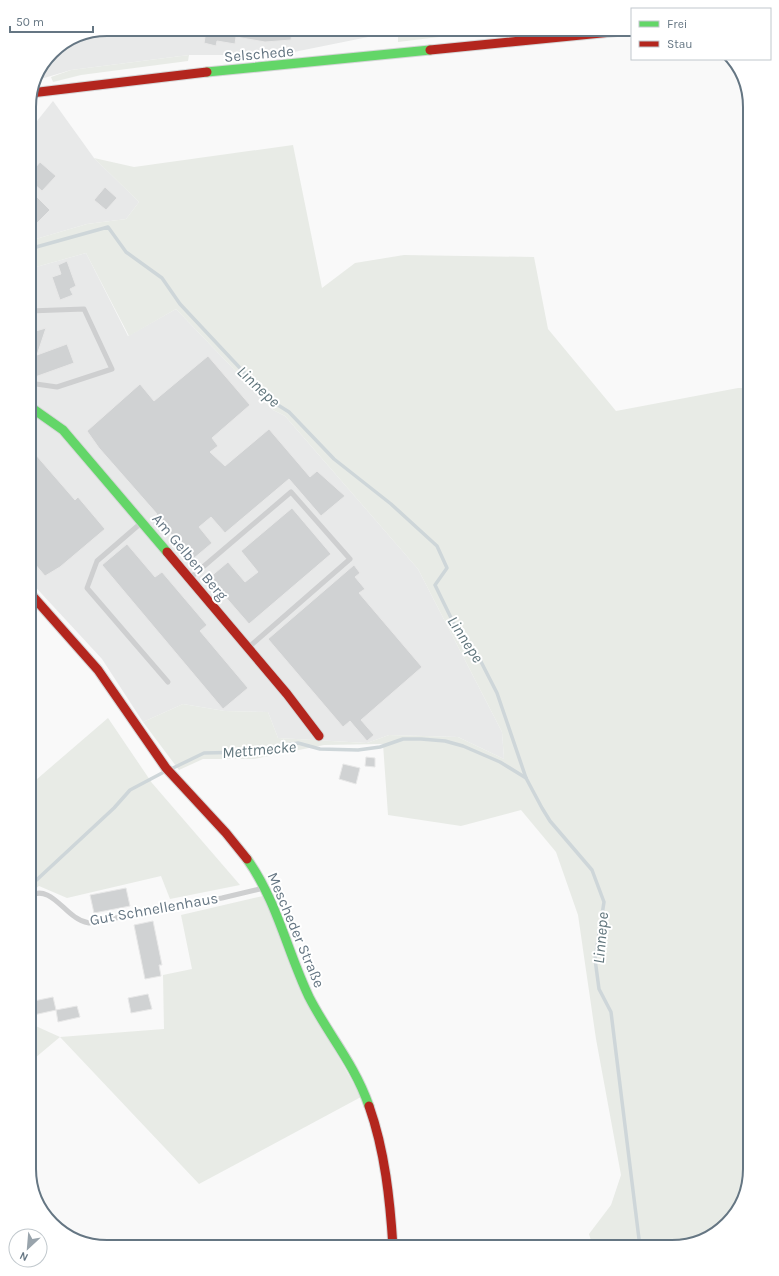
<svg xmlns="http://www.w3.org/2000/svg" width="779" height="1276" viewBox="0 0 779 1276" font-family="Karla,sans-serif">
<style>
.built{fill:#e8e9e9}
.green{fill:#e8ebe6}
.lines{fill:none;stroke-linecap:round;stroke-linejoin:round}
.stream{stroke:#ced6d9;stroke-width:3.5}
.building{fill:#d0d2d3;stroke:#e8e8e8}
.fast-casing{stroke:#d5d6d7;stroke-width:11}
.jam-casing{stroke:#d5d6d7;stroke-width:11}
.lane{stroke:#cecfd0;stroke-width:5}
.fast{stroke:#63d668;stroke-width:9}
.jam{stroke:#b3261e;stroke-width:9}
.labels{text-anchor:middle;stroke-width:4;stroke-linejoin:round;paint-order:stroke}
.street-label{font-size:15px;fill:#657683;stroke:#fff}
.water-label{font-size:16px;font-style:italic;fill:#60757c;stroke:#fff}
.rim{fill:none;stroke:#657683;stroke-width:2}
</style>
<rect width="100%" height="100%" fill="#f9f9f9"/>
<g class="built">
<path d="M107 29H398V31L279 55H189L71 70 34 81 35 77 52 52 77 35Z"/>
<path d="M53 101 94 158 139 202 126 219 87 224 29 241V131Z"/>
<path d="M86 253 128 336 176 309 273 410 285 416 418 569 502 732 504 759 458 737 389 735 367 743 278 738 268 712 225 711 183 704 143 722 102 659 29 580V269Z"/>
</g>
<g class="green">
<path d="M415 29H505L398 42V31Z"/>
<path d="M189 55 188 61 81 75 53 82 51 77 71 70Z"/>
<path d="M293 145 322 288 355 263 404 255 534 257 548 329 616 411 738 388H750V1170L739 1208 707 1239 672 1247H593L589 1234 611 1205 621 1175 596 1039 578 915 556 852 521 810 461 826 388 815 383 744 324 745 254 759H203L179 770 143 722 183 704 225 711 268 712 278 738 367 743 389 735 458 737 504 759 502 732 418 569 285 416 273 410 176 309 129 336 86 253 29 269V241L87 224 126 219 139 202 94 158 134 167Z"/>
<path d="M108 718 152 783 240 885 170 899 161 876 67 898 39 886 29 893V786Z"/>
<path d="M263 896 337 1054 361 1097 199 1184 60 1037 29 1063V1023L60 1037 164 1029 163 975 192 969 181 915Z"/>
</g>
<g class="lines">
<g class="stream">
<path d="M29 249 108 227 126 252 162 278 180 304 270 400 289 412 334 459 391 504 437 546 447 568 435 585 455 626 477 654 497 693 526 778 542 808 550 821 592 870 604 902 595 959 599 989 611 1012 640 1247"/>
<path d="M171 769 204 753 249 752 298 743 320 749 358 750 380 747 403 739H421L445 741 463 746 500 762 526 778"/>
<path d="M29 887 114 808 130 790 164 772"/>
</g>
</g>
<g class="building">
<path d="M185 29 236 31 237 29H268L280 31V29H292L291 40 265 42 236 37 235 44 217 41 216 46 204 43 205 37 185 33Z"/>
<path d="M40 162 56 176 42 191 34 184 37 180 30 174Z"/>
<path d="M105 187 117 198 106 210 94 200Z"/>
<path d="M36 196 50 210 37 223 29 215V203Z"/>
<path d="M67 261 76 286 70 289 73 295 60 300 52 277 61 274 58 265Z"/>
<path d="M46 328 37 355 67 344 74 363 35 377 29 363V358L35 356 29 333Z"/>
<path d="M208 356 250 405 212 438 218 446 210 452 225 466 269 429 310 477 317 471 345 496 321 516 289 479 225 533 211 517 199 527 212 543 193 559 155 516 157 514 99 448 87 431 140 384 154 401Z"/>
<path d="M29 447 75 500 78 497 105 529 60 567 45 576 29 557Z"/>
<path d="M292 508 331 554 249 624 209 578 228 562 245 582 258 572 241 551Z"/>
<path d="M127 544 155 577 162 572 207 625 200 631 248 688 223 709 102 565Z"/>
<path d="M354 565 360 573 355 577 365 589 359 593 422 667 361 720 374 735 367 741 350 721 343 727 268 639Z"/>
<path d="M366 757 375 758V767L365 766Z"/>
<path d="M343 764 360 768 356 784 339 779Z"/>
<path d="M126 888 130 906 94 913 90 895Z"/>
<path d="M153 921 162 965H159L161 976 145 979 134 925Z"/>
<path d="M148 994 152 1009 131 1013 128 998Z"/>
<path d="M53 997 56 1010 29 1016V1002Z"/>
<path d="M77 1006 80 1017 58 1022 56 1010Z"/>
</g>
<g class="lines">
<defs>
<g id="fast">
<path d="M207 72 430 50"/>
<path d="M29 406 63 430 167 552"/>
<path d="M247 859C277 901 287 951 309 997 329 1036 354 1063 369 1106"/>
</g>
<g id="jam">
<path d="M430 50 632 30"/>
<path d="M31 93 207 72"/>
<path d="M167 552 287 694 319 736"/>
<path d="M29 592 98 670 166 768 226 833 247 859"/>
<path d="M369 1106C385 1151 390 1200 393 1247"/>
</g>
</defs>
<use href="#fast" class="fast-casing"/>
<use href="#jam" class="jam-casing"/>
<g class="lane">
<path d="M29 383 57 387 112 369 84 309 29 311"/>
<path d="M141 523 97 561 87 588 168 682"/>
<path d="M190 578 291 492 350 559 249 647"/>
<path d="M29 896C48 885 61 908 75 917 79 920 84 922 89 923L222 898 264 888"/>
</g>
<use href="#fast" class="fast"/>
<use href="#jam" class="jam"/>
</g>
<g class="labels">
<g class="street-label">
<text transform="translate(259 54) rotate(-5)" y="5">Selschede</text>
<text transform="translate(190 557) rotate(50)" y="5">Am Gelben Berg</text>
<text transform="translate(154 909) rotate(-10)" y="5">Gut Schnellenhaus</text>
<text transform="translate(296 930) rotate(67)" y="5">Mescheder Straße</text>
</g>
<g class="water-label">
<text transform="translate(259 386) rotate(43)" y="6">Linnepe</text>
<text transform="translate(466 639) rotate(57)" y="6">Linnepe</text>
<text transform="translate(259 749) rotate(-5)" y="6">Mettmecke</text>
<text transform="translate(600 938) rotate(-85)" y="6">Linnepe</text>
</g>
</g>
<path d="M0 0H779V1276H0ZM107 36H672A71 71 0 0 1 743 107V1169A71 71 0 0 1 672 1240H107A71 71 0 0 1 36 1169V107A71 71 0 0 1 107 36Z" fill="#fff" fill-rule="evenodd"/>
<path class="rim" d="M107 36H672A71 71 0 0 1 743 107V1169A71 71 0 0 1 672 1240H107A71 71 0 0 1 36 1169V107A71 71 0 0 1 107 36Z"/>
<rect x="631" y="8" width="140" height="52" fill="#ffffff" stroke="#c1c8cd"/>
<rect x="639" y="21" width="20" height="6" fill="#63d668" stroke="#c1c8cd"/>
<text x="667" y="28" font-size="12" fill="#657683">Frei</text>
<rect x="639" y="41" width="20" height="6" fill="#b3261e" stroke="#c1c8cd"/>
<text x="667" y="48" font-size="12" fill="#657683">Stau</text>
<g transform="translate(28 1248) rotate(206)"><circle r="19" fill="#ffffff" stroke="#c1c8cd"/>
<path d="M0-3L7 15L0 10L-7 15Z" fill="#99a4ac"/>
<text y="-6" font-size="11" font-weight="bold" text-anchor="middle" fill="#657683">N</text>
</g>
<path d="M10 26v6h83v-6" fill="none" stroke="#657683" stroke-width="2"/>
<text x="16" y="26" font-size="12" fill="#657683" stroke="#ffffff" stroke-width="3" paint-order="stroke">50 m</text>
</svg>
